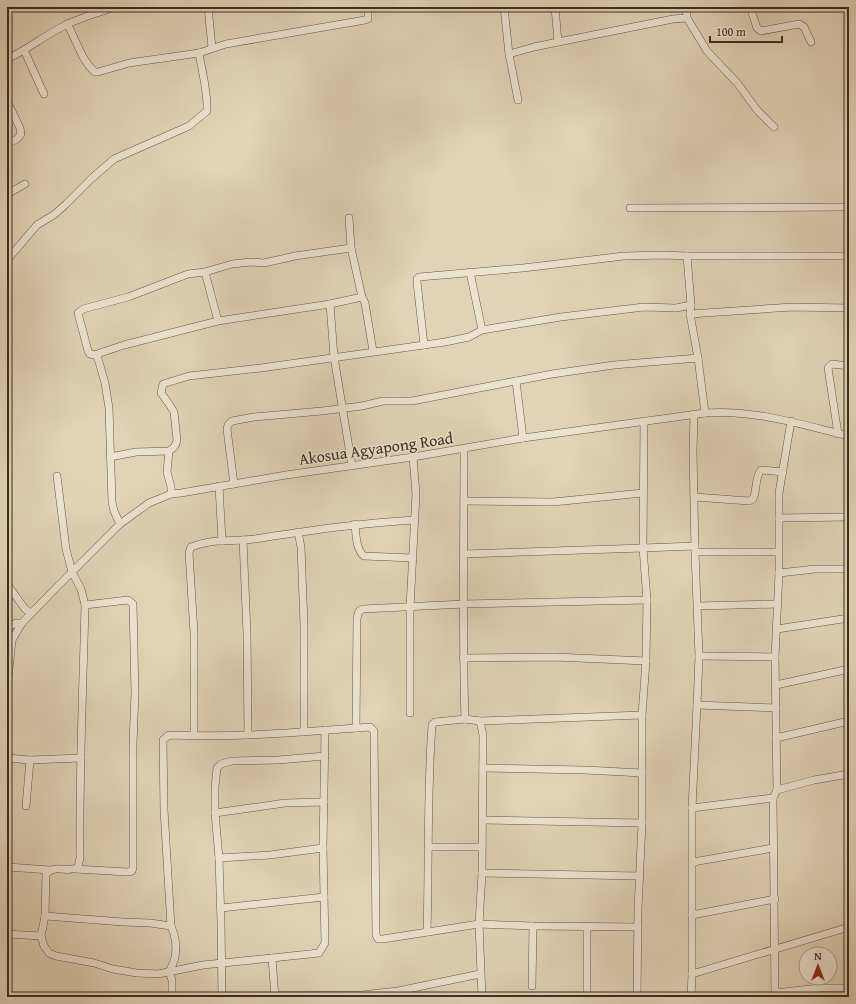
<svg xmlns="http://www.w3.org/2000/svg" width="856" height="1004" viewBox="0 0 856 1004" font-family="'Gentium Book Plus',serif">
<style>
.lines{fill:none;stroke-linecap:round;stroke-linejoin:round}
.minor-casing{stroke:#645745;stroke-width:8}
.minor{stroke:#ece2d0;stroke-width:7}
.labels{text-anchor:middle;stroke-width:3;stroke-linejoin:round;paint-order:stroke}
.street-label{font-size:16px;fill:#3a2e1f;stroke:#ece2d0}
</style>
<rect width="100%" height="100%" fill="#e1d3b7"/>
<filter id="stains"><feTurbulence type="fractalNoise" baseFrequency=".005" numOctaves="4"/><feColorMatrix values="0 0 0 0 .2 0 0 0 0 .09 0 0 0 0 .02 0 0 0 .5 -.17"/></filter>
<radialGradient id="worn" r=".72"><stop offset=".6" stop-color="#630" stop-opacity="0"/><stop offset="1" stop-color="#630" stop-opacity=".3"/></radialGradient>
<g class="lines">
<defs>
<g id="minor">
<path d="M208 7 212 48"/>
<path d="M504 7 509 54 518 100"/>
<path d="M555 7 558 42 673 19 687 18 686 7"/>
<path d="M750 7 757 28 761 31 799 24 804 27 811 42"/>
<path d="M687 18 707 51 738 84 757 110 774 127"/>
<path d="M67 24C77 40 80 59 95 72H98L129 63 199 53 226 44 365 20 368 19V7"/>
<path d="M24 50 44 94"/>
<path d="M509 54 534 47 558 42"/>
<path d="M7 59C27 50 45 35 66 25 81 17 99 13 115 7"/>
<path d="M7 101 20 128 21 134 17 139 7 144"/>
<path d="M7 194 25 184"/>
<path d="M630 208 849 207"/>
<path d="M349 218 351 248 362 297 365 303 373 351"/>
<path d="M687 256 691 305 690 314 698 358 705 413"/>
<path d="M7 260 37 225 55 214 66 204 91 179 114 159 189 126 207 111C208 92 202 72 199 53"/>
<path d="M205 272 232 264 251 262 264 263 295 256 351 248"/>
<path d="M470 272 482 330"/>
<path d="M330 304 334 357 352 466"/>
<path d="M690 314 792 307 849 308"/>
<path d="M218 321 205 272 188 274 128 297 83 309 78 313 88 351 90 354 94 355 124 345 218 321 330 304 362 297"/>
<path d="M424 345 417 282V279L419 277 523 268 624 256 664 255 687 256H849"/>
<path d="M97 355 105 383 109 408 112 502 114 511 120 524"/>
<path d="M516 381 523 438"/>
<path d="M694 414 693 452 695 550"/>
<path d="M644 421 643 548 695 546"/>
<path d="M838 434 828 368 832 364 849 366"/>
<path d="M464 449C464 539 462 629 465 719L480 721 483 735 482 873 479 924 482 997"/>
<path d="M169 451 167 472 171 487V494"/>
<path d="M110 457 136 452 169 451C174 448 176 446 177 440L174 412 169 404 161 393 163 384 189 376 261 368 445 342 469 337 482 330 561 317 644 307 676 308 691 305"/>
<path d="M57 476 66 549 72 572 81 589 85 605C83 689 79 774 80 858L78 867C68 874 57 863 46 874L45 916 41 936 44 946 49 953 56 956 94 963 113 969 137 973 158 974 203 965 272 958"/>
<path d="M234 484 227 429 228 425 232 421 254 417 322 411 362 406 383 401H412L552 374 614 365 698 358"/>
<path d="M219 486 222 541"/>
<path d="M695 497 749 501 753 499C757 491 755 476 761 470L783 472"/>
<path d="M464 501 553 502 643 493"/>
<path d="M779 518 849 517"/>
<path d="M355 524C356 534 356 550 364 556L413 558"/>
<path d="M298 532 301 547 304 625V731"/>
<path d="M243 540 247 633 248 734"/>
<path d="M464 554 643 548 647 600 646 661 642 715V823L638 909 637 997"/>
<path d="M779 573 815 569H849"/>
<path d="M7 584 25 609 31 613"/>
<path d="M698 606 777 604"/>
<path d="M7 628 16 623H22"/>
<path d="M777 629 849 618"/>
<path d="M699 656 775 657"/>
<path d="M463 658 555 657 646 661"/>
<path d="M776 685 849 669"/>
<path d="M7 689 12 640 22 623 52 592 120 524 149 503 171 494 181 493 286 475 413 457 523 438 705 413C754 409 802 425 849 436"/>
<path d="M776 708 697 705 699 656 695 552H778"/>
<path d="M410 713V608L416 494 413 457"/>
<path d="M480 721 642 715"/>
<path d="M356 728 357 618 359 611 363 609 464 604 647 600"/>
<path d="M194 736V633L189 553 191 547C212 538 233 542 254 539 308 531 360 523 414 520"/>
<path d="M776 738 849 721"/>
<path d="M7 758 30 760 81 758"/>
<path d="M483 768 585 770 642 773"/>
<path d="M777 790 814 780 849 774"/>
<path d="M26 806 30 760"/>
<path d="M692 808 773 798"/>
<path d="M215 813 285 803 324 802"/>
<path d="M482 820 642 823"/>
<path d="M429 847H482"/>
<path d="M219 858 270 855 323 848"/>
<path d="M693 862 773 848"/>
<path d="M7 867 50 870"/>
<path d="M75 869 128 872 132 871 133 868V744L135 693 133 604 128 600 85 605"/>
<path d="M482 873 640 876"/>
<path d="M221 908 324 897"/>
<path d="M692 915 775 899"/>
<path d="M45 916 123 922 150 923 171 926C175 935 177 947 175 957 174 962 171 968 169 972L172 980V997"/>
<path d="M171 926 164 810 163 740 169 735C236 738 303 732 370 727L374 731 376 935 378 939H383L479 924 533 926 638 927"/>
<path d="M427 932C429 863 427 794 432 725L435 722 465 719"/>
<path d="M7 934 41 936"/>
<path d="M692 974 849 927"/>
<path d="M532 986 533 926"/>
<path d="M775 993 819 988H849"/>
<path d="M275 995H362L398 991 480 974"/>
<path d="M222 997 221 923 219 858 215 813V787L217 768 221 764 232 761 278 760 325 756"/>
<path d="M275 997 272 958 319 953 325 943 323 848 325 730"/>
<path d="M587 997V926"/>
<path d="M691 997 692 974V808L697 705"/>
<path d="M775 997 773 798 777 790 775 657 779 573V493L791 421"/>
</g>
</defs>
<use href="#minor" class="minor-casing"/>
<use href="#minor" class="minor"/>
</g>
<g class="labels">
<g class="street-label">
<text transform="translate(376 448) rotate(-8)" y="6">Akosua Agyapong Road</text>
</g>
</g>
<rect width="856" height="1004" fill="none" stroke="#e1d3b7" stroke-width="24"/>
<rect x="8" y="8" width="840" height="988" fill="none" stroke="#3a2e1f" stroke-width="2"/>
<rect x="12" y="12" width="832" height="980" fill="none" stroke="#3a2e1f"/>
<g transform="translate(818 966)"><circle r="19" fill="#ece2d0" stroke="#a59a89"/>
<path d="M0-3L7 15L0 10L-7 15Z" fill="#8f2418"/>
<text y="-6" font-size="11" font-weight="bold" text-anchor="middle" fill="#3a2e1f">N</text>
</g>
<path d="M710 36v6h72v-6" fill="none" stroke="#3a2e1f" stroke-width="2"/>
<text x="716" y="36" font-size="12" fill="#3a2e1f" stroke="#ece2d0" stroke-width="3" paint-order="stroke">100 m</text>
<rect width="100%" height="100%" filter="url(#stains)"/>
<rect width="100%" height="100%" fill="url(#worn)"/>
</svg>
